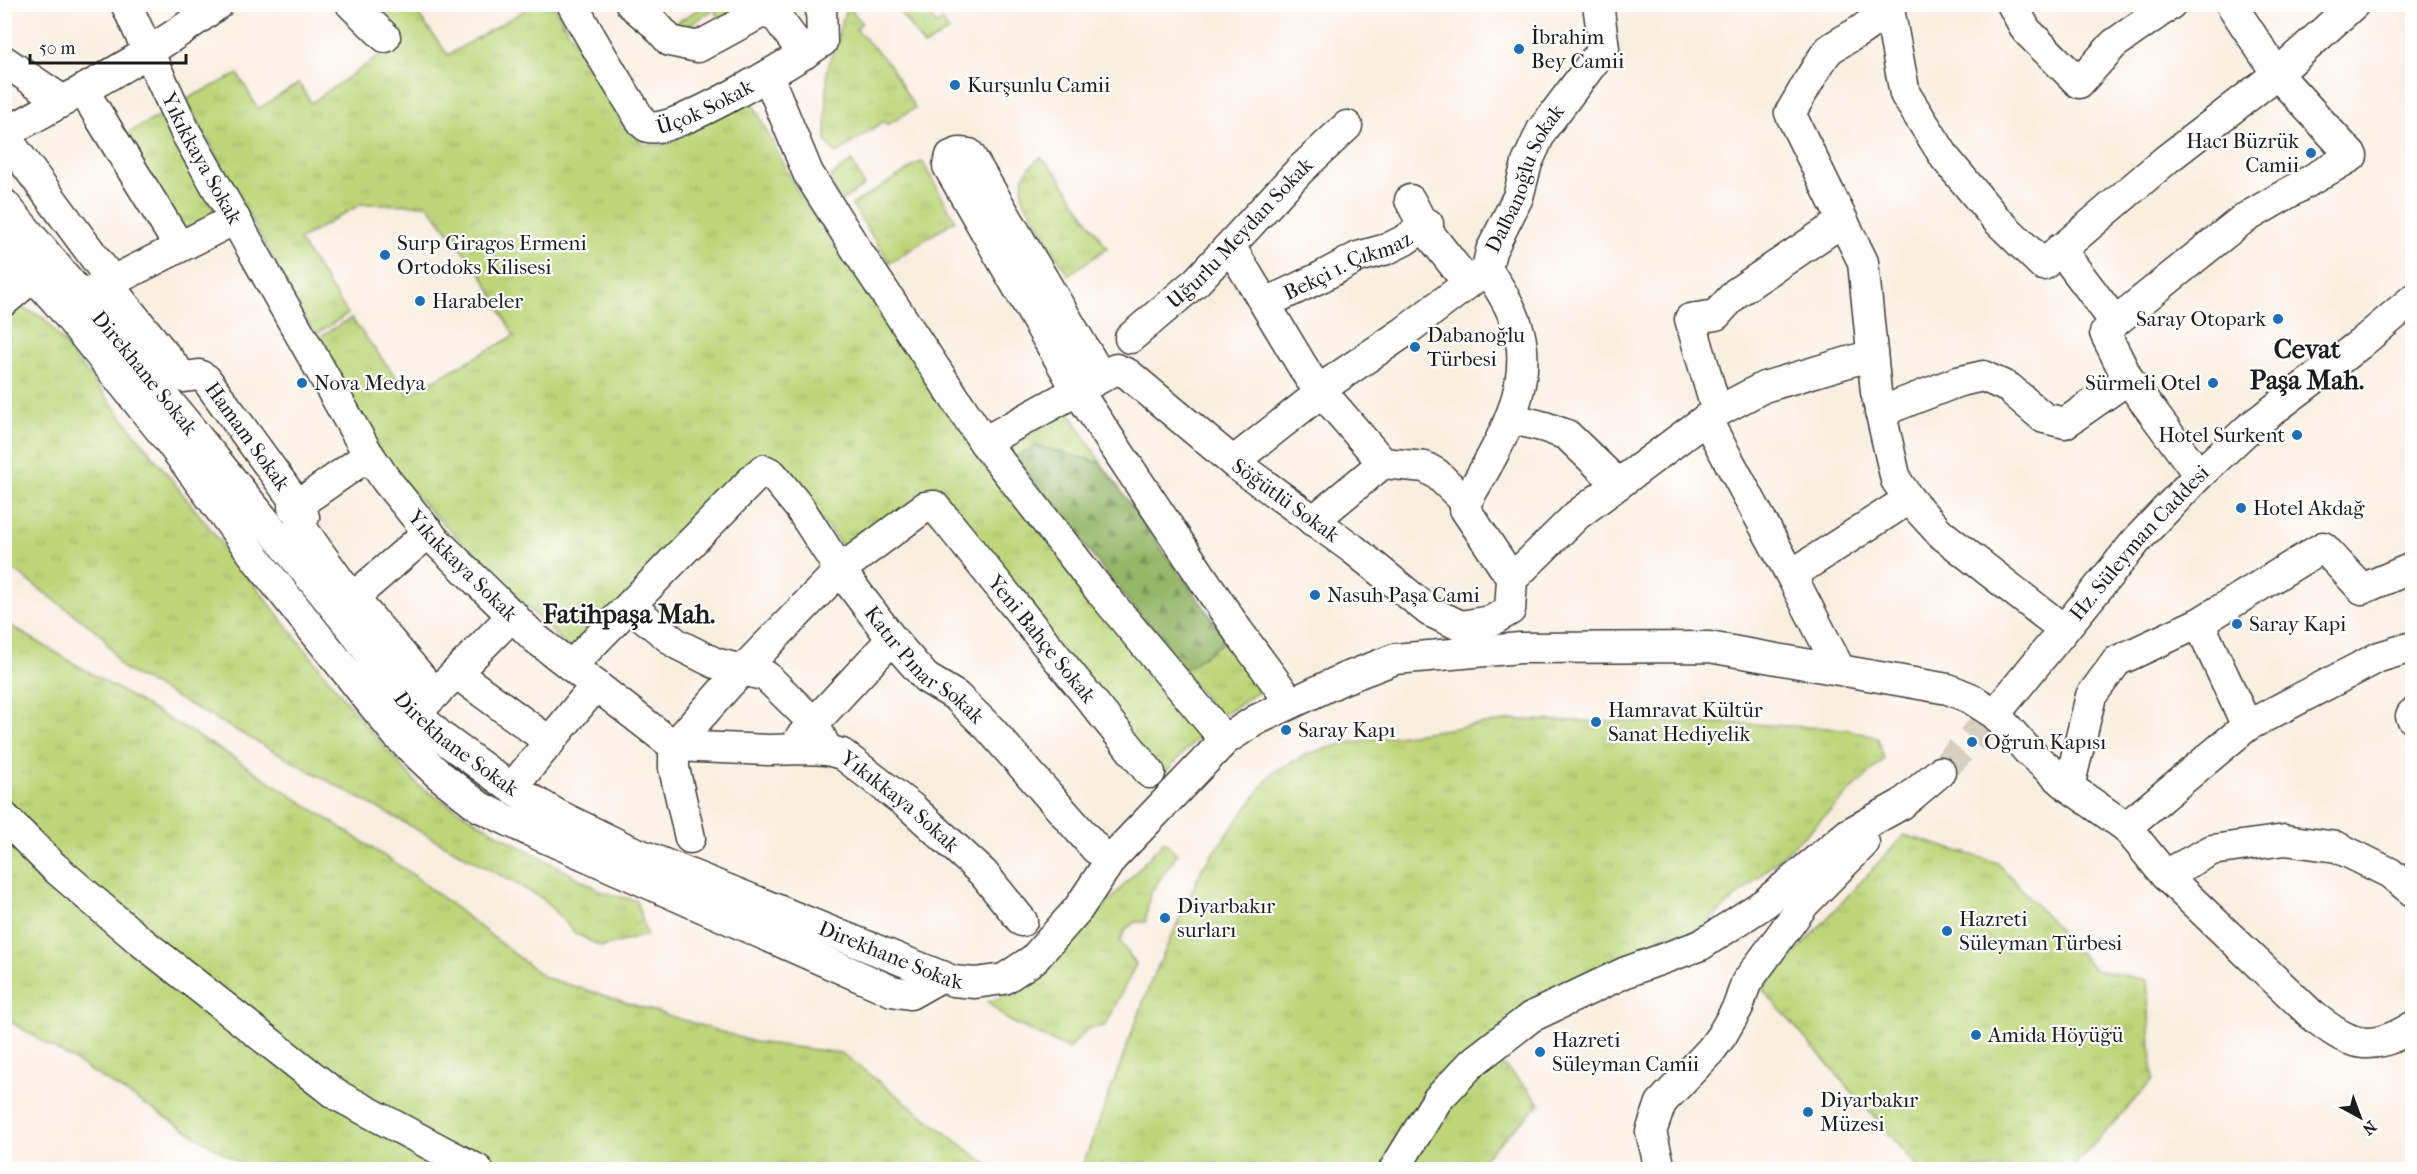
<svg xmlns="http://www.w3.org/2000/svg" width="2417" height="1174" viewBox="0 0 2417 1174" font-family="'IM FELL French Canon',serif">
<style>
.grass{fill:url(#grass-tufts);stroke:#6d784a;stroke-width:1.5}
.forest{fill:url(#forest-firs);stroke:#596942;stroke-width:1.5}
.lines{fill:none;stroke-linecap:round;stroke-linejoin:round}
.minor-tunnel{stroke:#d8cfc3;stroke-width:30;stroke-dasharray:30 15;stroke-linecap:butt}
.minor-casing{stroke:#3d3c3a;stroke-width:33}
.minor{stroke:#fff;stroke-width:30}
.poi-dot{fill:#1f6fb2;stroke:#fff;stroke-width:2}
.labels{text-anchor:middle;stroke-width:4.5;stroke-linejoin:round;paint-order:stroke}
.poi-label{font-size:21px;fill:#1c1c1c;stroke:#fff;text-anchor:start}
.street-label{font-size:21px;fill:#1c1c1c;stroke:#fff}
.district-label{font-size:27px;font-weight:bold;fill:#1c1c1c;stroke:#fff}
</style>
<defs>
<pattern id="grass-tufts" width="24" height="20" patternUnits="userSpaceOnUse" patternTransform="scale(1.5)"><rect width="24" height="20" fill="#bed579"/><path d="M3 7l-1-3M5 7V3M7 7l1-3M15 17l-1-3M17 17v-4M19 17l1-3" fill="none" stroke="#a3b668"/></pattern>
<pattern id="forest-firs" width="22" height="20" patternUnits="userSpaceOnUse" patternTransform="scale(1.5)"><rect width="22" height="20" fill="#96b669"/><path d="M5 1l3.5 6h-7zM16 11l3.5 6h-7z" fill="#7a9356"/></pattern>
</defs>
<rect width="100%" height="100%" fill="#fff"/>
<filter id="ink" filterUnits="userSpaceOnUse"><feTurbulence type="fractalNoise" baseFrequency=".0167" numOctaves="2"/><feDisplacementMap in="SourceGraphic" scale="12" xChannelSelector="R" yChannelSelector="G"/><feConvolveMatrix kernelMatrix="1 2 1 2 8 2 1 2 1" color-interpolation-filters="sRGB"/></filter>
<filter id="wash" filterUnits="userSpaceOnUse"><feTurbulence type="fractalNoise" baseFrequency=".008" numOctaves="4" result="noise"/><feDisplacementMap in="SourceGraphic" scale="24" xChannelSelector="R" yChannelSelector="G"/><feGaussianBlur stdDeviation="1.35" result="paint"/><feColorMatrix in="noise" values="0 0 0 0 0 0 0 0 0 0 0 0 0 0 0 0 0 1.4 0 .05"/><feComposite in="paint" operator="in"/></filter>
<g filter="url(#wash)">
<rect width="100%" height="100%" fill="#f9efe1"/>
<g class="grass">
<path d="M553 4 621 121 632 135 644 144 662 145 737 105 752 102 799 194 980 449 1202 733 1161 777 935 494 848 552 767 456 574 653 393 474 316 339 351 318 409 394 514 336 482 275 428 205 361 204 299 240 348 314 314 335 186 99 238 74 258 109 299 83 311 103 395 45 373 15 389 5H411L448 55 534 5Z"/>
<path d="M705 5H723L732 19 724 24 714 9 676 34 671 26Z"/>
<path d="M847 5 862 23 856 29 890 65 915 108 887 125 884 121 836 154 826 141 827 71Z"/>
<path d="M904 5H931L926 9 936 24 942 20 949 31 924 46 900 12 906 7Z"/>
<path d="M163 114 220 220 184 243 121 137Z"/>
<path d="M1041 157 1057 174 1107 248 1068 275 1023 199C1020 176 1025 171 1041 157Z"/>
<path d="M852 161 864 186 841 201 827 180Z"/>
<path d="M922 161 955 220 890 263 852 205Z"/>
<path d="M21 307 44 318 365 725 420 787 498 834 603 892 637 901 647 935 602 947 576 934 542 898 122 668 102 635 7 565 5 567V318Z"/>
<path d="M1067 409 1101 463 1036 446 1015 458 1009 450Z"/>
<path d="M4 622 231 756 412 874 544 977 754 1042 841 1053 993 1169H246L232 1158 5 1018Z"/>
<path d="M1227 639 1263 689 1220 717 1183 671Z"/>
<path d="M1513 720 1732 723 1846 729 1878 738 1884 759 1800 840 1700 929 1483 1047 1528 1089 1540 1104 1479 1162 1485 1169 1081 1170 1150 984 1202 869 1272 773 1307 754 1346 743Z"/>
<path d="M1904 835 1998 863 2095 970 2147 980 2153 1080 2071 1169H1920L1762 989Z"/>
<path d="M1164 841 1177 854 1150 894 1145 922H1135L1125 930 1120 942 1136 964 1105 1026 1087 1029 1069 1049 1008 1020 988 1002 1020 990 1054 962Z"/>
</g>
<path class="forest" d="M1036 446 1101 463 1227 639 1183 671 1015 458Z"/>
</g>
<g filter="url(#ink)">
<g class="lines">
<path class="minor-tunnel" d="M1940 772 1995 714"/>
<defs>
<g id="minor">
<path id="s1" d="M126 4 186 133 367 452 386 480 433 538 535 638 674 746 769 750 806 749 827 750 842 754 912 808 983 873 1022 921"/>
<path d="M351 4 385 37"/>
<path id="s2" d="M572 4C591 38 610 71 631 104 635 110 640 122 646 126 666 140 799 57 822 42L821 4"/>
<path d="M631 4 655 24 670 41 698 47 762 12 776 16 804 54"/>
<path d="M1888 4 1905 94 1946 159 1996 219 2043 265 2167 159 2277 74 2231 4"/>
<path d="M2012 4 2026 30 2079 83 2114 44 2171 4"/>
<path d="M4 61 63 101"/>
<path d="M768 76 808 173 858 252 984 442 1101 592 1225 740"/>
<path d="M83 90 179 246"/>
<path d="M4 134C76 93 152 55 218 4"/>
<path id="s3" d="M4 135 109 277 108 285 177 370 184 377 199 375 206 379 302 511 304 517 300 522 301 527 343 586 435 694"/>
<path d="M1410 200 1424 227 1468 283"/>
<path id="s4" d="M4 204 125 348 354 631 404 702 440 736 507 785 556 814 627 849 953 981 975 983 1004 979 1034 959 1078 909 1112 858 1225 740 1256 720 1343 679 1395 659 1520 648 1709 647 1948 689 1970 698 1995 714 2028 751 2069 787 2126 827 2165 875 2312 1015C2349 1045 2369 1054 2412 1027"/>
<path d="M4 243 57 302 170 442 261 565 397 735 438 774 480 807 530 831 892 991 910 994 942 976"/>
<path d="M1230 246 1309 377 1383 463 1313 521"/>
<path d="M2060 249 2115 322 2242 220 2352 156 2277 74 2354 4"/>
<path d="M93 291 235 219"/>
<path d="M4 301 48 264"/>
<path id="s5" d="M1266 303 1321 277 1358 257 1387 249 1405 240 1428 224"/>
<path d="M2115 322 2105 333 2128 379 2199 475"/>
<path id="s6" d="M1130 338 1197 281 1300 170 1347 126"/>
<path d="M1101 377 969 154 959 153 951 156 948 166 1077 390 1238 631 1291 703"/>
<path d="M1717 412 1764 387 1872 355"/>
<path d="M1880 412 1957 382 1983 376 2009 388 2044 418 2065 423 2128 379"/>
<path d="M1510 418 1545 427 1567 435 1618 484"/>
<path id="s7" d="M984 442 1116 369 1128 374 1233 462 1353 549 1429 611 1461 626 1491 621 1510 610 1512 579 1577 515 1706 419"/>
<path d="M1233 462 1314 398 1319 390 1403 333 1487 269"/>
<path d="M1383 463 1425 467 1437 474 1466 502"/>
<path d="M1909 499 1940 533 2063 629"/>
<path d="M293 508 369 455"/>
<path d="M1791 575 1706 419 1717 412 1690 319 1716 315 1736 293 1843 221"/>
<path id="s8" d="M1512 579 1465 509 1466 502C1496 450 1539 384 1516 322 1509 303 1498 286 1487 269L1491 251 1518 197 1527 163 1542 130 1604 48 1598 4"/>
<path d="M347 603 429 532"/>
<path d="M630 606 677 644 715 663 766 676 813 722 827 750"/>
<path d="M2199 623 2247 726"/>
<path id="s9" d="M571 666 757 475 764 470 772 474 799 507 840 570 892 639 926 678 956 696 990 729 1096 849"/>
<path d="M1839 668 1791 575 1909 499 1896 480 1876 392 1863 262 1790 113C1799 100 1820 58 1830 49 1849 35 1875 29 1882 4"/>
<path d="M456 673 550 742"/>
<path d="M427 702 513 615"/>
<path id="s10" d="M1995 714 2138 539 2199 475 2248 429 2360 344 2412 300"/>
<path d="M2412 714 2411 716 2412 718"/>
<path d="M800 738 892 639"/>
<path d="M520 778 596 685"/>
<path d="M2069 787 2091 696 2117 661 2199 623 2323 547 2362 589 2412 568"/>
<path d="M4 817 54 867 138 939 335 1094 478 1170"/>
<path d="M2126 827 2247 726 2379 657 2412 647"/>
<path id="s11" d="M690 838 674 768V746L728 685 840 570 925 507 934 506 946 520 1150 773"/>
<path d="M2165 875 2212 850 2285 840 2337 847 2390 873 2412 891"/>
<path d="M1394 1170 1437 1100 1473 1062 1531 1017 1626 972 1701 945 1765 903 1848 834 1902 804 1940 772"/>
<path d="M1655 1170 1658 1160 1651 1132 1661 1103 1711 1050 1722 1035 1738 1007 1746 983 1804 904 1864 843"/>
</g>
</defs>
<use href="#minor" class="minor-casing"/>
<use href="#minor" class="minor"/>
</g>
</g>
<g class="poi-dot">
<circle cx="1519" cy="49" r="6"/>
<circle cx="955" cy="85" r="6"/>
<circle cx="2311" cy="153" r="6"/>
<circle cx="385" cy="255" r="6"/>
<circle cx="420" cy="301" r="6"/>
<circle cx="2278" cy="319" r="6"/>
<circle cx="1415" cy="347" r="6"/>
<circle cx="302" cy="383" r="6"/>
<circle cx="2213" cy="383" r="6"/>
<circle cx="2297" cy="435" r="6"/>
<circle cx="2241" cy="508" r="6"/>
<circle cx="1315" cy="595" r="6"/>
<circle cx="2237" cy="624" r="6"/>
<circle cx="1596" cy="722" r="6"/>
<circle cx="1286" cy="730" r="6"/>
<circle cx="1972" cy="742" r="6"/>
<circle cx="1165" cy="918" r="6"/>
<circle cx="1947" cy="931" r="6"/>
<circle cx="1976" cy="1035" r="6"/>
<circle cx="1540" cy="1052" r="6"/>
<circle cx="1808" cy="1112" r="6"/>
</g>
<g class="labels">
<g class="poi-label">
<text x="1531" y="44">İbrahim<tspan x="1531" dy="24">Bey Camii</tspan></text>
<text x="967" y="92">Kurşunlu Camii</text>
<text x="2299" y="148" text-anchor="end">Hacı Büzrük<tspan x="2299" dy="24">Camii</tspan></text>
<text x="397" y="250">Surp Giragos Ermeni<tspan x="397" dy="24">Ortodoks Kilisesi</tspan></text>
<text x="432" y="308">Harabeler</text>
<text x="2266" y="326" text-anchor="end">Saray Otopark</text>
<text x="1427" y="342">Dabanoğlu<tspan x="1427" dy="24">Türbesi</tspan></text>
<text x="314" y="390">Nova Medya</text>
<text x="2201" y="390" text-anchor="end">Sürmeli Otel</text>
<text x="2285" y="442" text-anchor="end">Hotel Surkent</text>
<text x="2253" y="515">Hotel Akdağ</text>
<text x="1327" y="602">Nasuh Paşa Cami</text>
<text x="2249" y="631">Saray Kapi</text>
<text x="1608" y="717">Hamravat Kültür<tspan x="1608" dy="24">Sanat Hediyelik</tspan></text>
<text x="1298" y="737">Saray Kapı</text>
<text x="1984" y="749">Oğrun Kapısı</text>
<text x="1177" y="913">Diyarbakır<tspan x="1177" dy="24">surları</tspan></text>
<text x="1959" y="926">Hazreti<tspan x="1959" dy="24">Süleyman Türbesi</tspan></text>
<text x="1988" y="1042">Amida Höyüğü</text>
<text x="1552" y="1047">Hazreti<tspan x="1552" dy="24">Süleyman Camii</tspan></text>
<text x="1820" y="1107">Diyarbakır<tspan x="1820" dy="24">Müzesi</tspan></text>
</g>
<g class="street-label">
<text dy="7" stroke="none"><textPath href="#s2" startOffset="206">Üçok Sokak</textPath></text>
<text dy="7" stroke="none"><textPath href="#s1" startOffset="172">Yıkıkkaya Sokak</textPath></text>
<text dy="7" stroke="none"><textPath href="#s8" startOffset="444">Dalbanoğlu Sokak</textPath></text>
<text dy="7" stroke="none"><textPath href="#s6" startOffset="152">Uğurlu Meydan Sokak</textPath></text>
<text dy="7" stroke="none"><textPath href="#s5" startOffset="90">Bekçi 1. Çıkmaz</textPath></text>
<text dy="7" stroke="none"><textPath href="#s4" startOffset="220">Direkhane Sokak</textPath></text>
<text dy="7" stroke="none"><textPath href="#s3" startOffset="398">Hamam Sokak</textPath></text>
<text dy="7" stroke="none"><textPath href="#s7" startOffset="366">Söğütlü Sokak</textPath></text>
<text dy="7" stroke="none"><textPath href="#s10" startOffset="224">Hz. Süleyman Caddesi</textPath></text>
<text dy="7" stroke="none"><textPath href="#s1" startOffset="658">Yıkıkkaya Sokak</textPath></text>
<text dy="7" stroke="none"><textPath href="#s11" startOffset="622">Yeni Bahçe Sokak</textPath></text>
<text dy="7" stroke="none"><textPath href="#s9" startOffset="530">Katır Pınar Sokak</textPath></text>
<text dy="7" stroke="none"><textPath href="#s4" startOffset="706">Direkhane Sokak</textPath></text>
<text dy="7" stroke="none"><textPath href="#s1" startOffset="1180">Yıkıkkaya Sokak</textPath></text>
<text dy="7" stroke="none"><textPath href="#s4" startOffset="1192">Direkhane Sokak</textPath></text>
</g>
<g class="district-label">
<text x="2307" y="358">Cevat<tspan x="2307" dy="31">Paşa Mah.</tspan></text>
<text x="629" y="623">Fatihpaşa Mah.</text>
</g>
</g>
<rect width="2417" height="1174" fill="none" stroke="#fff" stroke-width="24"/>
<g transform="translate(2360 1117) rotate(139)" stroke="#ffffff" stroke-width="4.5" paint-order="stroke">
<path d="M0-4.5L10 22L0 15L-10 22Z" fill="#1c1c1c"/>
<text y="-9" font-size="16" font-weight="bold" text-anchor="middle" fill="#1c1c1c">N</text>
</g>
<path d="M30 54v9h156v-9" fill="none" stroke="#1c1c1c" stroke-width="3"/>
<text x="39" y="54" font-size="18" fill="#1c1c1c" stroke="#ffffff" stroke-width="4.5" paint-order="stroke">50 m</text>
</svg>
